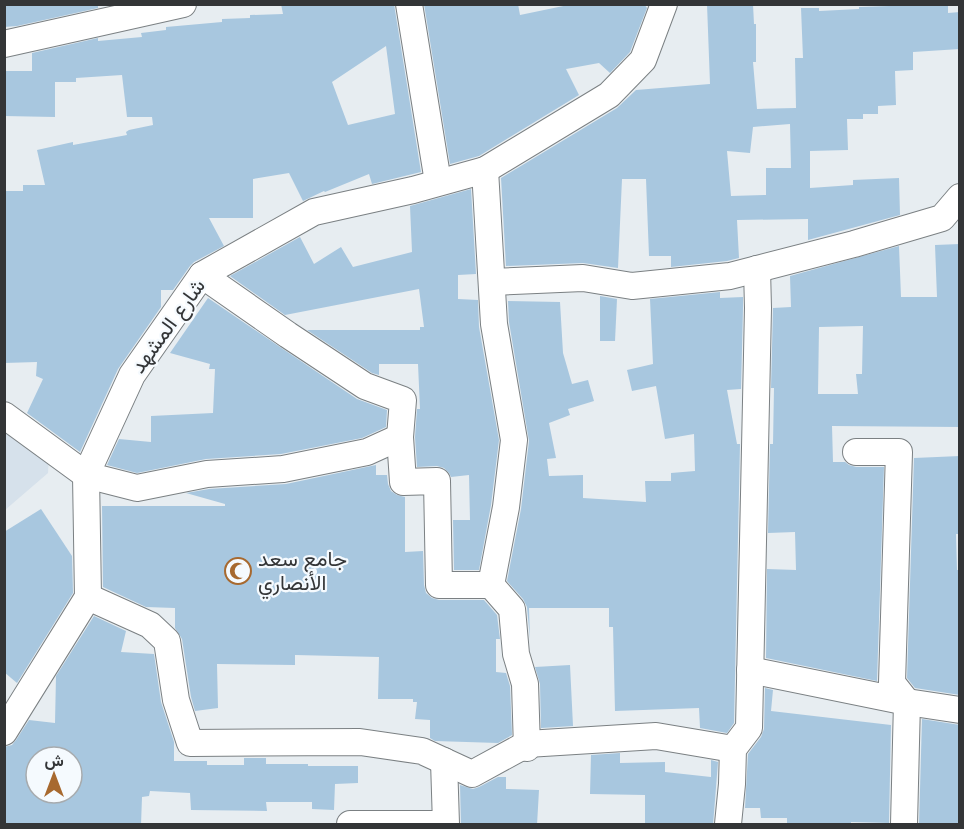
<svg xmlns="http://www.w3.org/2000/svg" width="964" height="829" viewBox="0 0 964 829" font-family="Arial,Vazirmatn,sans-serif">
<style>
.built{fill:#d6e1eb}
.building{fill:#a8c7df;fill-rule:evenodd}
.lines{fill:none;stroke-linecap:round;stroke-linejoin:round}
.minor-casing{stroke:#7b8083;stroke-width:28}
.minor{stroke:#fff;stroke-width:26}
.labels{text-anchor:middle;stroke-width:4.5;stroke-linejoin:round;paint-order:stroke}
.street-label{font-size:21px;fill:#333537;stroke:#f5fafe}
.poi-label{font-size:21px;fill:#333537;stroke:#f5fafe;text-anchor:start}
</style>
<rect width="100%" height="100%" fill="#e7edf1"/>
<path class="built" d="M4 424 49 458 48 473 5 510Z"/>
<g class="building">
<path d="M4 4H98V8L17 26 4 27Z"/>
<path d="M281 4H394L421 172 372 184 369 174 325 192 324 191 303 201 289 173 253 179V218H209L224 246 194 262 190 266 173 290H161V307L118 369 80 452 27 413 43 379 36 376 37 362 4 363V191H23V185H45L37 150 73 142V145L127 135 126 132 129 130 153 125 152 117H127L122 75 76 78V82H55V117L4 116V71H32V53L98 38V41L142 37 141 33 166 30V27L222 22V19L250 18V15L283 14ZM386 46 395 114 348 125 332 82Z"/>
<path d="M424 4H518L520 15 573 4H644L647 8 630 52 610 73 599 63 566 69 579 95 479 156 450 164Z"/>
<path d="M707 4H753L754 24H756V62H753L757 109 796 108 795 58H803L801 8H819V11L859 9V7L889 6 888 4H948V13L960 12V49L913 52V70L895 71 896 105 878 106V114H863V119H847L848 150 810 151V188L853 185V180L899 178 900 215 808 240V219L737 220 739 258 727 261 671 267V256H649L646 179H622L618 268 583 263 506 266 501 178 617 108 636 90 710 84ZM790 124 791 168H766V195L731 196 727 151 750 153 753 127Z"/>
<path d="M471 189 476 274 458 275V299L478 300 479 327 499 440 491 505 479 570H454L453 520H470L469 475 451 477 449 473 444 468 437 466 417 467 415 437 417 409H420L418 364H379V375L372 373 307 330H420V327H424L419 289 285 315 230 276 300 237 314 264 341 247 353 267 412 252 410 206Z"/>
<path d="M960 244V427L832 426 833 462H845L849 465 856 467H884L877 681 766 658 767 569 796 570 795 532 768 533 770 444H773L774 388H771L773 308 791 307 790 276 899 246 901 297H937L935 245ZM863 326 862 374H856L858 394H818L819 327Z"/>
<path d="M720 292V298L743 297V308L741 389 727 390 737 444H740L734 723 727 733 700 728 699 708 615 711 613 627H609V608H529L530 639 527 607 523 599 507 581 521 509 529 441 509 322 508 301 560 302 563 353 572 384 588 380 594 401 568 409 570 415 549 423 556 458 547 459 549 476 583 475V498L646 502 645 481H671V473L695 471 694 434 665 439 656 386 632 391 627 370 653 364 650 299Z"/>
<path d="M600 296 617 299 615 341H600Z"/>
<path d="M208 298 280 347 357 399 387 410 386 427 362 438 281 454 206 459 137 473 107 465 119 439 151 442V416L213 413 215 369H209L210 364 170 353Z"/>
<path d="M960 456V534H956L957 570H960V695L915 688 907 678 914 458Z"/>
<path d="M376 465V475H387L388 484 391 491 397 495 405 497V552L423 551 424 585 426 593 432 598 439 600H484L497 615 500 639H496V672L506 673 510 686 512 735 498 743 435 741 430 738V720L415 719 417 702H413V699H378L379 657 295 655V665L217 664 218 708 195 711 191 697 182 639 175 628V608L146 607 103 587 102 506H225V504L186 493 209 489 286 484Z"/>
<path d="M41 509 72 556 73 593 17 683 4 672V532Z"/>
<path d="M94 616 126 631 121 652 154 654 161 702 174 742V761H207V765H244V758H266V764H308V766H358V783L335 784 334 810 312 809V802H266L267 811 191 810 190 793 150 791 149 796 142 797 141 825H4V747L12 745 16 740 29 720 55 723 56 676ZM36 757H72V793H36Z"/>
<path d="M570 665 573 726 541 728 540 684 535 667Z"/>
<path d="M765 688 773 690 771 711 891 725 889 823 851 822V825H787V818H761L760 808H745L748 754 761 737 764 729Z"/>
<path d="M922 719 960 725V825H919Z"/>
<path d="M620 753V763L665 762V772L711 777V760L718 762 713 825H645V795L590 794 591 755Z"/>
<path d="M498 777H506V789L539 790 537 825H461L460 785 473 789 479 787Z"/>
</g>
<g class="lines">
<defs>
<g id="minor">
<path d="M409 4 438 182"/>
<path d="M4 44 183 4"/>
<path d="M485 170 494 324 514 440 506 507 491 585"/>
<path d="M202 275 288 335 365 386 403 400 400 437 403 482 437 481 439 585H491L512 609 516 654 525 684 527 748"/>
<path d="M492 282 583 278 632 286 730 276 854 244 942 218 960 197"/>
<path d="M4 415 86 475 137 488 207 474 283 469 367 452 400 437"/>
<path d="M856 452H899L892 683 907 702 904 824"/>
<path d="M88 597 150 625 167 641 176 700 190 743 360 742 422 751 472 774 527 744 656 736 733 749"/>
<path d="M750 670 907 702 960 710"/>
<path d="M4 732 88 597 86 475 132 375 202 275 314 212 413 190 485 170 609 95 643 60 664 4"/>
<path d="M350 824H446L444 761"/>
<path d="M728 824 732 784 733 749 749 728 758 308 757 269"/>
</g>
</defs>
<use href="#minor" class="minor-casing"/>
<use href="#minor" class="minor"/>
</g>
<defs>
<symbol id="mosque-ring" viewBox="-11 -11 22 22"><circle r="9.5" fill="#f5fafe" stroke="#a7692f" stroke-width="1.5"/><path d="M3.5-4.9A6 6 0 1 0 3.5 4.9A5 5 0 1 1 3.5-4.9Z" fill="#a7692f"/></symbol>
</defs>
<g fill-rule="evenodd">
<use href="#mosque-ring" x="223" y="556" width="30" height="30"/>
</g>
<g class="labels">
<g class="street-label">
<text transform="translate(168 326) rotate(-54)" y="7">شارع المشهد</text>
</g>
<g class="poi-label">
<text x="258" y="566">جامع سعد<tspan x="258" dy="24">الأنصاري</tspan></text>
</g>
</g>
<rect width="964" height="829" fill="none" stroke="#333537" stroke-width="12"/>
<g transform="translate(54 775)"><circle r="28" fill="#f5fafe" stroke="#a7abae" stroke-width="1.5"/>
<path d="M0-4.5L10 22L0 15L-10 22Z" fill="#a7692f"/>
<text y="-9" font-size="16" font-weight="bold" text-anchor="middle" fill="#333537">ش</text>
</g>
</svg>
